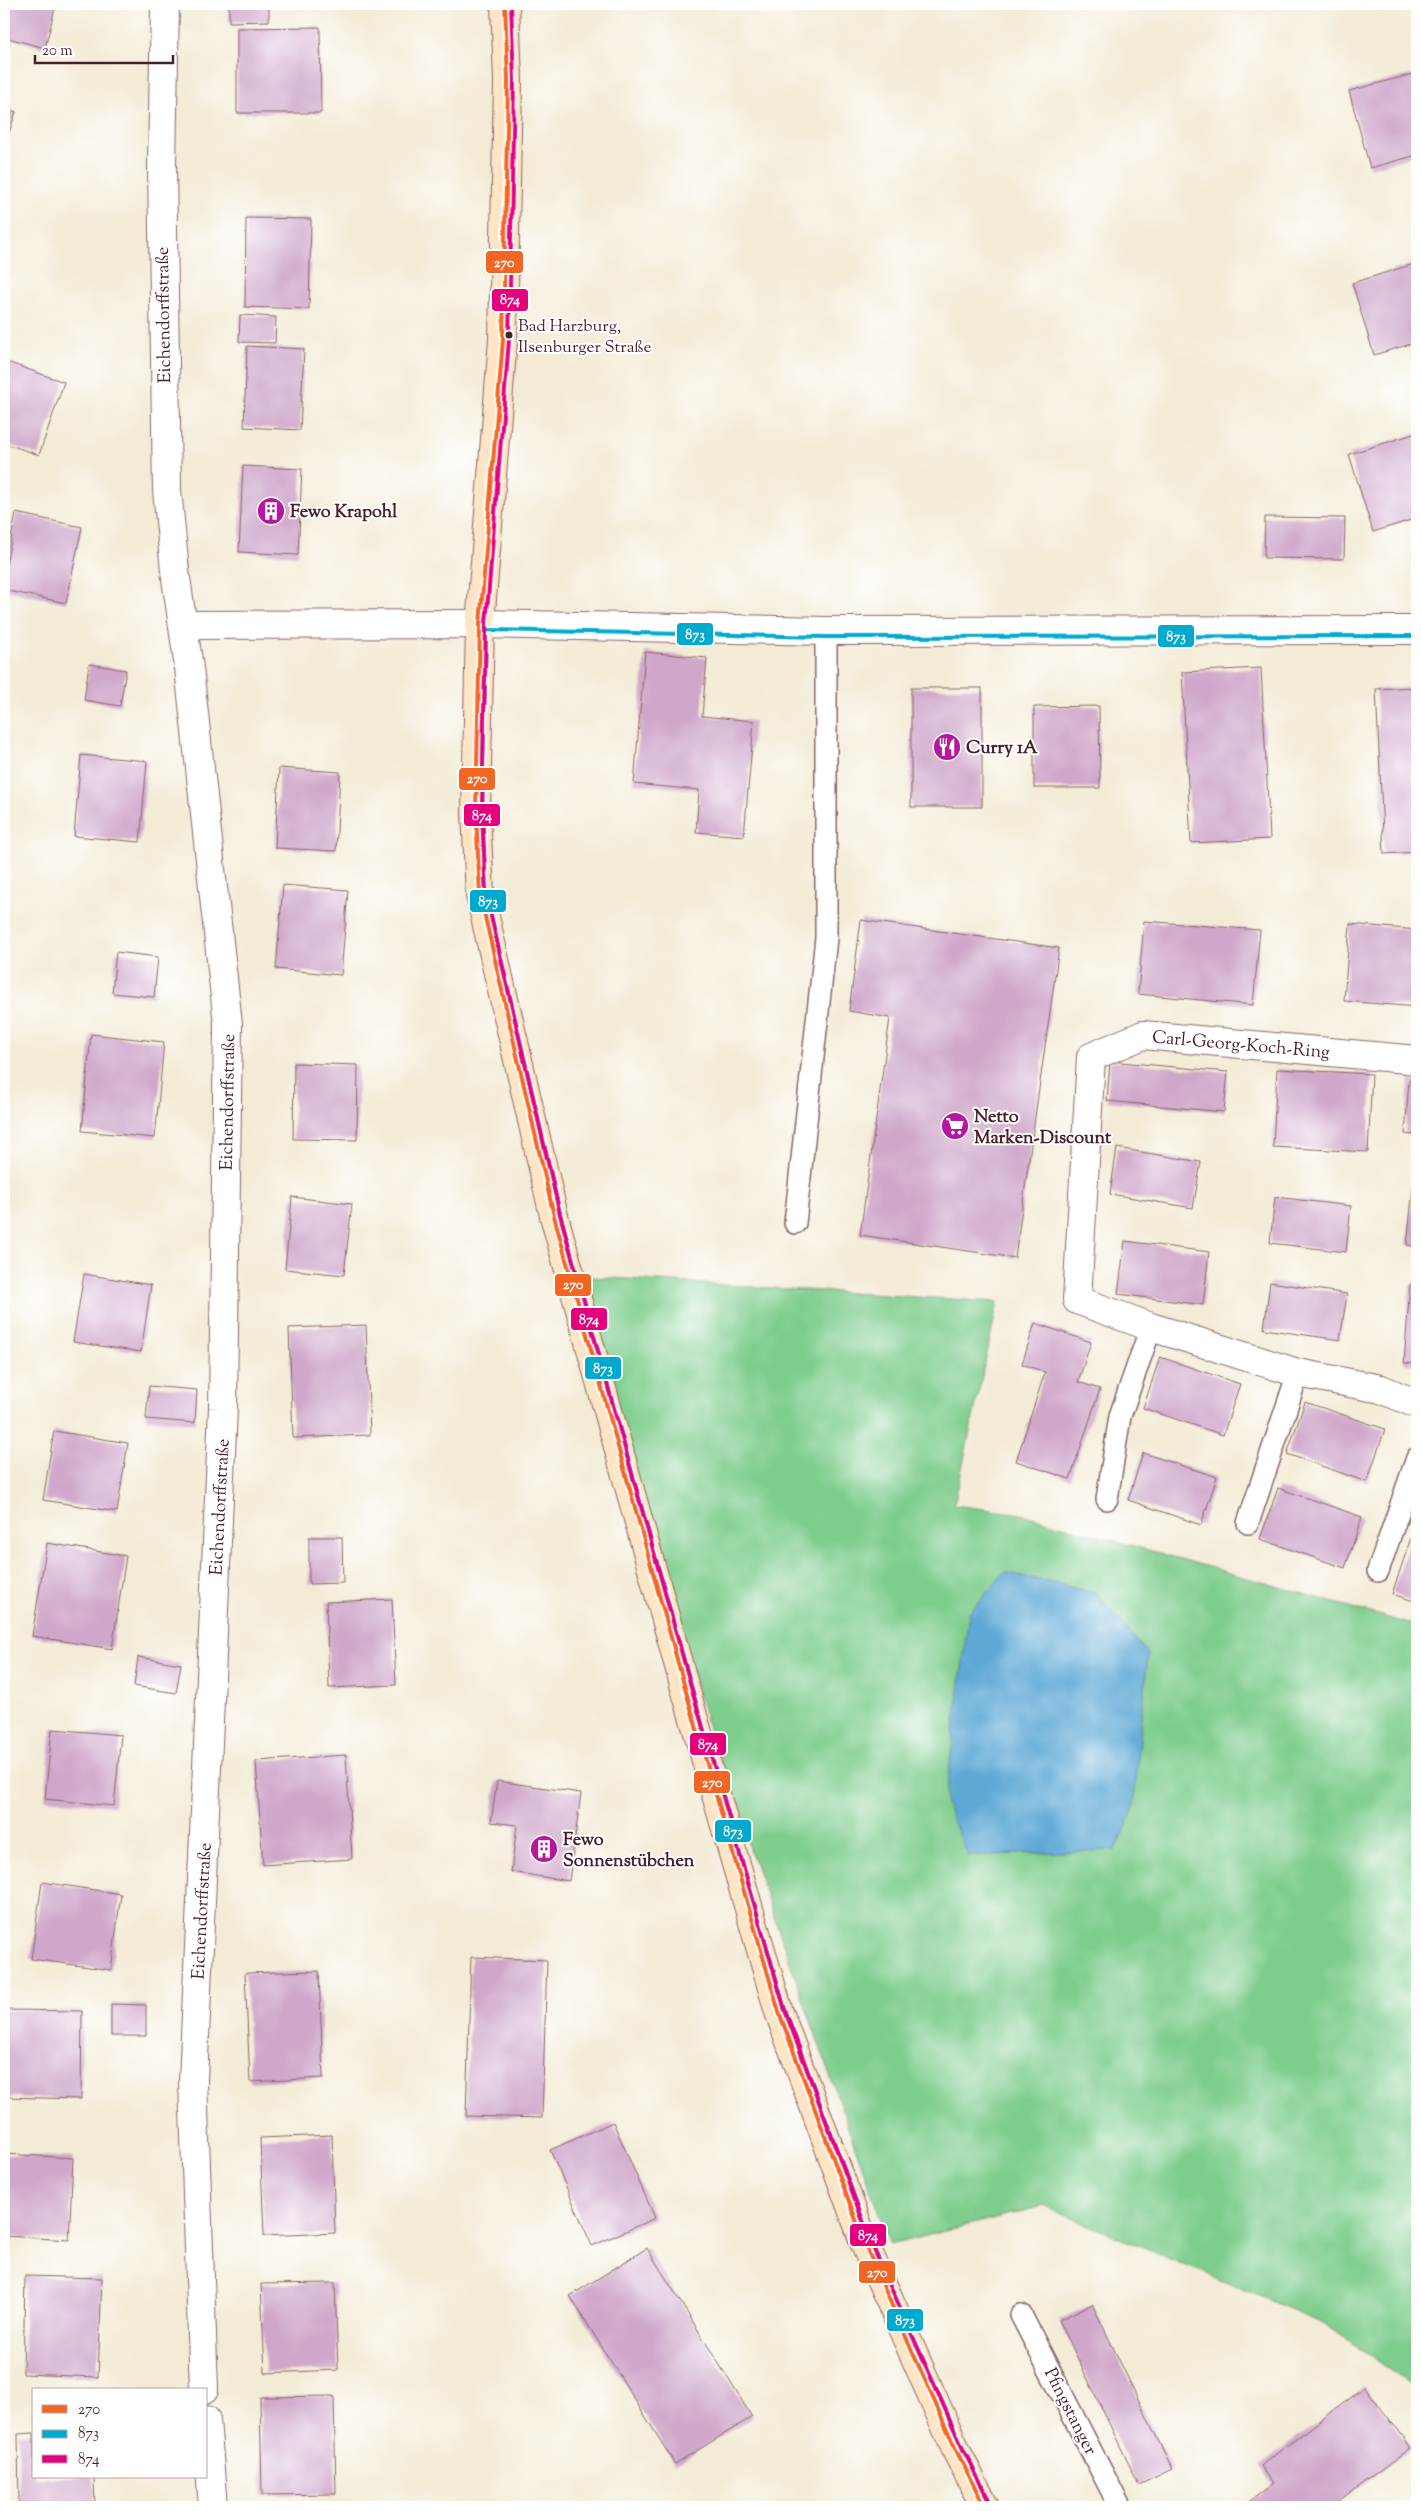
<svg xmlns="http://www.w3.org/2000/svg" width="1421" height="2511" viewBox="0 0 1421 2511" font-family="'Sorts Mill Goudy',serif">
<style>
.green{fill:#7ecd8d;stroke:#64765c}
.water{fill:#5da8d5;stroke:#546480}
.building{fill:#cfa7ca}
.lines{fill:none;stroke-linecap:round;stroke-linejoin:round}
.lane-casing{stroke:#856667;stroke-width:24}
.street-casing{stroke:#856667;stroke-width:30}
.secondary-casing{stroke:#856667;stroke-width:30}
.lane{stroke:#fff;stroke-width:21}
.street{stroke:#fff;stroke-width:28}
.secondary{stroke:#fde5c5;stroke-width:28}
.bus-1-casing{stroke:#fff;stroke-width:8}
.bus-2-casing{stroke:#fff;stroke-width:8}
.bus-3-casing{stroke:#fff;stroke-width:8}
.bus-1{stroke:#f26522;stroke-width:4}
.bus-2{stroke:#00a9ce;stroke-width:4}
.bus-3{stroke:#e5007d;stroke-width:4}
.bus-dot{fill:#4a1f2b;stroke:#fff;stroke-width:2}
.labels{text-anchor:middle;stroke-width:4;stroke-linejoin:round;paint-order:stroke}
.bus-label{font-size:17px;fill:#4a1f2b;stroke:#fff;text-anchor:start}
.street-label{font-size:18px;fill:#4a1f2b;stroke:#fff}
.poi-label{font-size:18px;font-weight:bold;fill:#4a1f2b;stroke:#fff;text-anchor:start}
.line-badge{stroke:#fff;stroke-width:2}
.badge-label{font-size:14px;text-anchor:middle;font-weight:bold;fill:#fff}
</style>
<rect width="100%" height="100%" fill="#fff"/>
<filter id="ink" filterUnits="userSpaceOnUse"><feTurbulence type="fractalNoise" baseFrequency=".02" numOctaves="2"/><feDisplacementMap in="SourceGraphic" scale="10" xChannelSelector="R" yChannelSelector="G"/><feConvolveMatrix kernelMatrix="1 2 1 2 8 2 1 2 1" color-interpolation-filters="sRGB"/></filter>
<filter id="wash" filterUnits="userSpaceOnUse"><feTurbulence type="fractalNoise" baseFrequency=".0096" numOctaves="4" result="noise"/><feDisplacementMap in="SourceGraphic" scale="20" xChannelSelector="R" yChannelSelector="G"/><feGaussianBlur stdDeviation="1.12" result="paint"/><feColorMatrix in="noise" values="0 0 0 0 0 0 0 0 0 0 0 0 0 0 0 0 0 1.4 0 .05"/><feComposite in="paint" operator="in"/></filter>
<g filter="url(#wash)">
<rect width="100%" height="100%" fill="#f3ebd6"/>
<path class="green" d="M578 1276 998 1302 954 1505 1021 1514 1417 1626V2389L1326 2324 1043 2206 890 2245 713 1745Z"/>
<path class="water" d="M1005 1572 1096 1593 1148 1654 1133 1812 1115 1850 968 1856 945 1802 969 1613Z"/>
<g id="blocks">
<g class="building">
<path d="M4 4H56L45 48 4 37Z"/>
<path d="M229 4H269V21L229 22Z"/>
<path d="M655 4H676L656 10Z"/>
<path d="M320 27 321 113H237V28Z"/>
<path d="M1417 73V155L1370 168 1349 91Z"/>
<path d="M4 108 16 112 4 147Z"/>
<path d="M246 218 311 219 309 309 245 307Z"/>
<path d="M1417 263V342L1374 355 1352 283Z"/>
<path d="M240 315 276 317 275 343 239 342Z"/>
<path d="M247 346 304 349 300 430 244 427Z"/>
<path d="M4 361 64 382 39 455 4 443Z"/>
<path d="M1417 433V518L1373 532 1349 454Z"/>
<path d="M243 466 302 469 298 555 239 552Z"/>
<path d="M16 513 82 527 66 603 4 590V576Z"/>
<path d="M1265 517 1345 518 1344 559 1264 558Z"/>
<path d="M645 652 707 658 702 716 754 721 744 836 696 832 699 790 634 784Z"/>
<path d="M89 664 126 670 120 706 84 700Z"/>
<path d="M1261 668 1270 839 1191 843 1182 672Z"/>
<path d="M1417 687V852L1384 854 1376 689Z"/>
<rect x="911" y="688" width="71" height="119"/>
<path d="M1099 706 1100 788H1034V707Z"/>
<path d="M81 755 147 761 140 842 74 836Z"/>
<path d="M279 768 340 772 336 851 275 848Z"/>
<path d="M283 885 348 890 341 975 276 969Z"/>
<path d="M861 920 1059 948 1015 1258 860 1235 890 1018 849 1011Z"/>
<path d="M1144 921 1260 930 1253 1005 1138 994Z"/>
<path d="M1350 924 1417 930V1007L1344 1001Z"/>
<path d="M4 938 8 939 5 957H4Z"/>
<path d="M116 952 158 957 154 997 112 993Z"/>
<path d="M91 1034 164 1042 155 1138 82 1131Z"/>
<path d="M1110 1061 1228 1072 1224 1112 1107 1101Z"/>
<path d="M294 1063 358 1065 357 1140 293 1139Z"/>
<path d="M1277 1069 1372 1074 1368 1152 1273 1147Z"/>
<path d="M1409 1080 1417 1081V1135L1405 1134Z"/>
<path d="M1117 1148 1201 1162 1193 1208 1110 1194Z"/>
<path d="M1413 1188H1417V1246L1407 1245Z"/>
<path d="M292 1197 352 1204 344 1275 285 1269Z"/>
<path d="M1275 1197 1351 1206 1346 1252 1270 1243Z"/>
<path d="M1125 1241 1209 1252 1203 1305 1118 1294Z"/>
<path d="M84 1274 151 1285 141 1352 73 1342Z"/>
<path d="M1270 1282 1347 1294 1340 1340 1264 1329Z"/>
<path d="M1410 1284 1417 1285V1364L1404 1363Z"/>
<path d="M1035 1323 1091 1342 1078 1382 1100 1389 1070 1479 1016 1461 1045 1372 1022 1364Z"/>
<path d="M366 1325 370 1435 293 1438 289 1328Z"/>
<path d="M1160 1357 1240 1384 1223 1435 1143 1408Z"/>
<path d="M149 1386 197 1390 195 1423 146 1419Z"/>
<path d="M1305 1402 1385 1429 1367 1482 1287 1454Z"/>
<path d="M54 1431 128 1443 117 1512 43 1500Z"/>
<path d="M1143 1453 1217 1477 1201 1525 1128 1500Z"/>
<path d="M1278 1488 1362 1517 1345 1568 1260 1539Z"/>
<path d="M1417 1520V1602L1392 1594Z"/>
<path d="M309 1537H342L343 1583 309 1584Z"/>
<path d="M47 1543 126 1556 112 1649 32 1636Z"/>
<path d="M392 1599 396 1685 329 1688 326 1602Z"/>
<path d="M138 1657 181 1664 176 1693 134 1686Z"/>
<path d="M52 1729 121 1735 114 1806 45 1799Z"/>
<path d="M346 1755 352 1859 263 1865 256 1761Z"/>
<path d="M497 1781 581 1793 569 1881 511 1872 517 1825 491 1822Z"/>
<path d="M42 1882 121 1894 111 1970 31 1959Z"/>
<path d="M471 1957 547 1960 542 2118 466 2116Z"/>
<path d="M319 1971 323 2078 250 2082 245 1973Z"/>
<path d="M111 2004 146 2005V2036H111Z"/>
<path d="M4 2010 82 2011 81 2099 4 2097Z"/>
<path d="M613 2122 655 2218 592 2246 550 2150Z"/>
<path d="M332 2135 335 2233 264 2236 260 2138Z"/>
<path d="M4 2154 73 2158 69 2240 4 2236Z"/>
<path d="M647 2248 752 2417 675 2464 570 2296Z"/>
<path d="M25 2276 102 2278 98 2377 23 2374Z"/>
<path d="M335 2283 338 2370 265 2373 261 2284Z"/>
<path d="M1092 2304 1172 2469 1139 2485 1059 2320Z"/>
<path d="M1365 2387 1411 2448 1332 2507H1242L1273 2484 1260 2466Z"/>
<path d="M334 2396 336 2494 262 2495 260 2397Z"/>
<path d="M34 2433V2477H94L95 2507H19L18 2434Z"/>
</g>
</g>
</g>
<g filter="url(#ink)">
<use href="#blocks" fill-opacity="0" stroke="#856667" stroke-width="1"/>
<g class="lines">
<defs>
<g id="lane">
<path d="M795 1223 826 938V631"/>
<path d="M1107 1499 1120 1416 1151 1327"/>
<path d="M1248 1523 1298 1373"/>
<path d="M1378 1571 1417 1458"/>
<path d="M1021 2315 1120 2507"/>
</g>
<g id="street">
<path d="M165 4 162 165 167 490 175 571 189 668 228 1024 223 1408 193 2081 204 2390"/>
<path d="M183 625 480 624 826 631 1417 630"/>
<path d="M1417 1060 1143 1035 1091 1057 1077 1300 1151 1327 1298 1373 1381 1389 1417 1404"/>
<path d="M206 2420 213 2507"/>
</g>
<path id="secondary" d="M505 4 508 80 503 340 480 624 476 813 480 895 554 1216 685 1688 779 2012 866 2247 957 2452 985 2507"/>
</defs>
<use href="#lane" class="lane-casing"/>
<use href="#street" class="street-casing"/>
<use href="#secondary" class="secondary-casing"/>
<use href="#lane" class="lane"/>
<use href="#street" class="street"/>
<use href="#secondary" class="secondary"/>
<defs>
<path id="bus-1" d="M505 4 508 80 503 340 480 624 476 813 480 895 554 1216 685 1688 779 2012 866 2247 957 2452 985 2507"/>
<path id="bus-2" d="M991 2504 963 2449 872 2245 785 2010 691 1686 560 1214 486 894 482 813 486 630 826 637 1417 636"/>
<path id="bus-3" d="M511 4 514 80 509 340 486 624 482 813 486 894 560 1214 691 1686 785 2010 872 2245 963 2449 991 2504"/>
</defs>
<use href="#bus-1" class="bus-1-casing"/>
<use href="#bus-2" class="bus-2-casing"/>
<use href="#bus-3" class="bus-3-casing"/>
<use href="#bus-1" class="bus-1"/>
<use href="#bus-2" class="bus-2"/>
<use href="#bus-3" class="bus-3"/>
</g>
</g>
<defs>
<symbol id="building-disc" viewBox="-11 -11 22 22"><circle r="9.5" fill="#b5179e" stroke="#fff"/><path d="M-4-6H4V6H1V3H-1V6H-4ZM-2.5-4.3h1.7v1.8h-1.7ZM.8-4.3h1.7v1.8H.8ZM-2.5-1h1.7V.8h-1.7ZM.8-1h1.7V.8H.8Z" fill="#fff"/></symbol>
<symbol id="restaurant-disc" viewBox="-11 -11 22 22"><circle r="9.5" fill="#b5179e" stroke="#fff"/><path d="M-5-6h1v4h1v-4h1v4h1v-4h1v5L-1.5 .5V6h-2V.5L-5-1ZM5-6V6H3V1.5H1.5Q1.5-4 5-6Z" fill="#fff"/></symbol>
<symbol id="supermarket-disc" viewBox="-11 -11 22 22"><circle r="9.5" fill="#b5179e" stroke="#fff"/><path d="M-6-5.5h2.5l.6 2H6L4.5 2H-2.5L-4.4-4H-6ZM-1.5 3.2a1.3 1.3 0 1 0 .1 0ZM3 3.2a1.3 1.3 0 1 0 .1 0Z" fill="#fff"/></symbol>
</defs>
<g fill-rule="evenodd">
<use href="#building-disc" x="255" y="495" width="32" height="32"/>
<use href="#restaurant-disc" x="931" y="731" width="32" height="32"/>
<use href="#supermarket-disc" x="939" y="1110" width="32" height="32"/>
<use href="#building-disc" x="528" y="1833" width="32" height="32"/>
</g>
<circle class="bus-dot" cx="509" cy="335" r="4.5"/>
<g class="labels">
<g class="bus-label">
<text x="518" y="331">Bad Harzburg,<tspan x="518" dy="21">Ilsenburger Straße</tspan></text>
</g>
<g class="street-label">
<text transform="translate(163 315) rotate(-91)" y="6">Eichendorffstraße</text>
<text transform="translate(1241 1044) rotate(5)" y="6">Carl-Georg-Koch-Ring</text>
<text transform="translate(227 1102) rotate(-89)" y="6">Eichendorffstraße</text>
<text transform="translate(219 1507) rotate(-87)" y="6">Eichendorffstraße</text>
<text transform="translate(201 1911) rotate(-87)" y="6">Eichendorffstraße</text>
<text transform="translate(1071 2411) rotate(63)" y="6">Pfingstanger</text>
</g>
<g class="poi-label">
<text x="290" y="517">Fewo Krapohl</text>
<text x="966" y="753">Curry 1A</text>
<text x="974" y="1122">Netto<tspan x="974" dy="21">Marken-Discount</tspan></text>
<text x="563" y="1845">Fewo<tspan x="563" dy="21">Sonnenstübchen</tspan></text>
</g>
</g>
<g class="line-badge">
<rect x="485" y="250" width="39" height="24" rx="5" fill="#f26522"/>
<rect x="491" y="288" width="38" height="24" rx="5" fill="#e5007d"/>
<rect x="676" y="622" width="38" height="24" rx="5" fill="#00a9ce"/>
<rect x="1157" y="624" width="38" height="24" rx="5" fill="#00a9ce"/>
<rect x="458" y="767" width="38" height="24" rx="5" fill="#f26522"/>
<rect x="463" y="803" width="38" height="24" rx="5" fill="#e5007d"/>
<rect x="469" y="889" width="38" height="24" rx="5" fill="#00a9ce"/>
<rect x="554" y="1273" width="38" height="24" rx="5" fill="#f26522"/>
<rect x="570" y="1307" width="38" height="24" rx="5" fill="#e5007d"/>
<rect x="584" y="1356" width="38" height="24" rx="5" fill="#00a9ce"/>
<rect x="689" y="1732" width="38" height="24" rx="5" fill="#e5007d"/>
<rect x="693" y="1770" width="38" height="24" rx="5" fill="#f26522"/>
<rect x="714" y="1819" width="38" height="24" rx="5" fill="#00a9ce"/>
<rect x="849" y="2223" width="38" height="24" rx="5" fill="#e5007d"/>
<rect x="858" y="2260" width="38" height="24" rx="5" fill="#f26522"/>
<rect x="886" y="2308" width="38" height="24" rx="5" fill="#00a9ce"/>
</g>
<g class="badge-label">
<text x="504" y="267">270</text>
<text x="510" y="304">874</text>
<text x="695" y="639">873</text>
<text x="1176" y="641">873</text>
<text x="477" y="783">270</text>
<text x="482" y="820">874</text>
<text x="488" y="906">873</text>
<text x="573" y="1289">270</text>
<text x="589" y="1324">874</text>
<text x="603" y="1373">873</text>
<text x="708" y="1749">874</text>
<text x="712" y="1787">270</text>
<text x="733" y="1836">873</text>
<text x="868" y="2240">874</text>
<text x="877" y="2277">270</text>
<text x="905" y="2325">873</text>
</g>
<rect width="1421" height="2511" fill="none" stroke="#fff" stroke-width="20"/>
<rect x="32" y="2388" width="175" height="90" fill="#ffffff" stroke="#b7a5aa"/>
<rect x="42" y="2405" width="25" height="8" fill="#f26522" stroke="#b7a5aa"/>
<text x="78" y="2414" font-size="15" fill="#4a1f2b">270</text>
<rect x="42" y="2430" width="25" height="8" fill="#00a9ce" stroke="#b7a5aa"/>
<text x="78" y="2438" font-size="15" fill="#4a1f2b">873</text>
<rect x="42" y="2455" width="25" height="8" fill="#e5007d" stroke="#b7a5aa"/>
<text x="78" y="2464" font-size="15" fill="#4a1f2b">874</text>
<path d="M35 55v8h138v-8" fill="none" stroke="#4a1f2b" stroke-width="2.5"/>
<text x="42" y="55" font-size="15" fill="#4a1f2b" stroke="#ffffff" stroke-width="4" paint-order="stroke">20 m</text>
</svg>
